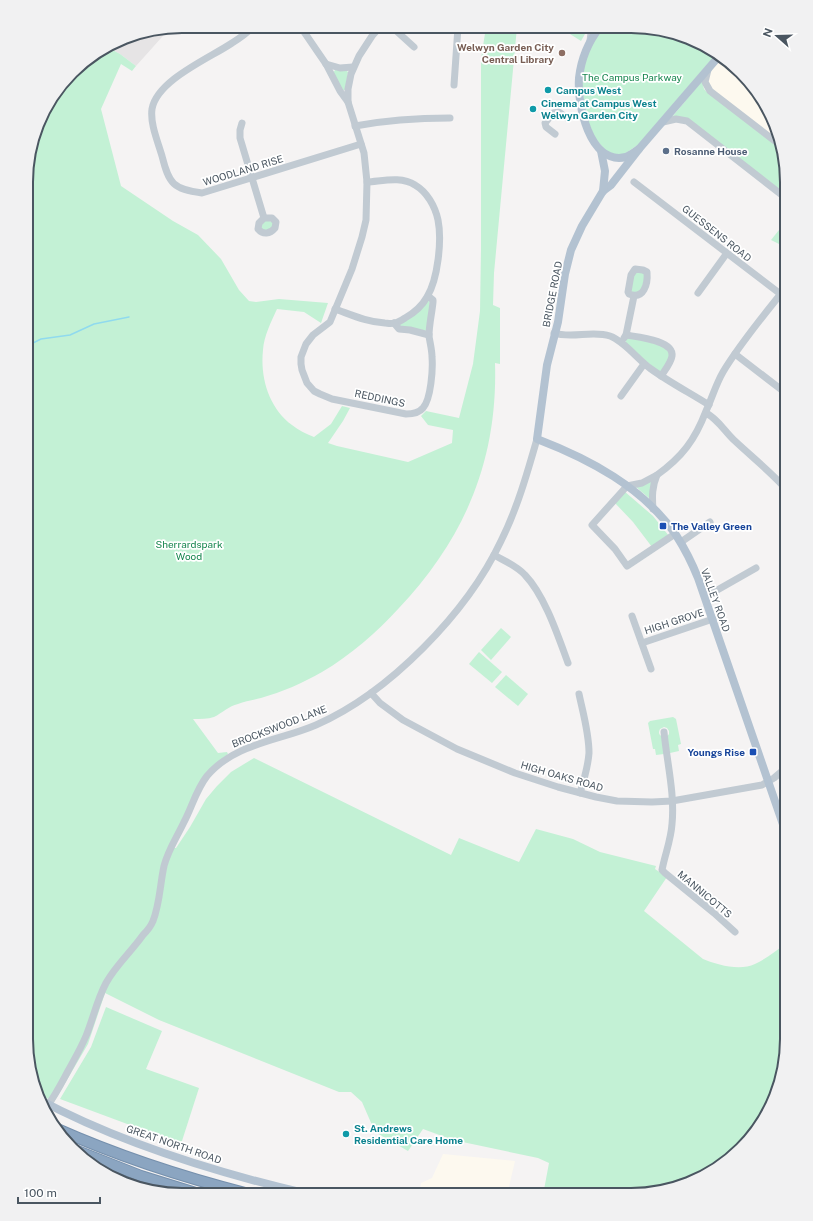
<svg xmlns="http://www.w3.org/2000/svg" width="813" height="1221" viewBox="0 0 813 1221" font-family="'Public Sans',sans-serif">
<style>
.commercial{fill:#fdf9ef}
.education{fill:#e6e4e5}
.green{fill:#c3f1d5}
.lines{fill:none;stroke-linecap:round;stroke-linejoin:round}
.stream{stroke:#90daee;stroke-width:1.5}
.highway-casing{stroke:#7690ad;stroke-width:12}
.minor{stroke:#c1cad2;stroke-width:7}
.major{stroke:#b3c2d1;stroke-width:8}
.highway{stroke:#8ba5c1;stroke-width:10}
.education-dot{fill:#8d6e63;stroke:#fff;stroke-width:1.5}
.culture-dot{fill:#0f9aa8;stroke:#fff;stroke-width:1.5}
.service-dot{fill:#5c6f8a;stroke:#fff;stroke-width:1.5}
.transit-dot{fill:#1a4fb4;stroke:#fff;stroke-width:1.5}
.labels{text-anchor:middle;stroke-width:3.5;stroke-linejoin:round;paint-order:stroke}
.education-label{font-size:10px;font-weight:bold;fill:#785e54;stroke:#fff;text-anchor:end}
.park-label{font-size:10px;fill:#17864f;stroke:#fff}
.culture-label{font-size:10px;font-weight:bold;fill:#0d838f;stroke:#fff;text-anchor:start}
.service-label{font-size:10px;font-weight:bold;fill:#4e5e75;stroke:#fff;text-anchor:start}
.street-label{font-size:10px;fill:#4a5661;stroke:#fff}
.transit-label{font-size:10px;font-weight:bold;fill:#164399;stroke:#fff;text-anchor:start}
.rim{fill:none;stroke:#4a5661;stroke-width:2}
</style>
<rect width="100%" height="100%" fill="#f5f3f3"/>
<g class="commercial">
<path d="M720 55 726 58 755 87 775 122 780 145 710 91 705 78Z"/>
<path d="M443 1154 515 1161 507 1195 419 1194 421 1183 432 1178Z"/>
</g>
<path class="education" d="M170 28 136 66 120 54 109 48 132 34Z"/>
<g class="green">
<path d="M486 27H517L494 273 493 305 500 308V364L495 363C498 460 465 538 399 608 376 633 351 655 322 672 303 683 282 692 261 698 254 700 245 701 238 704 229 706 222 713 214 717 208 719 200 719 193 719L218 753 227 752 228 754 214 765 168 848H176L190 827 206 799 217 786 231 772 254 758 451 855 459 838 519 862 536 829 573 839 600 852 656 866 655 869 667 877 644 911 703 959C717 965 740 971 755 964 766 959 777 950 787 943V1049L775 1098 755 1134 726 1163 691 1183 631 1195H543L549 1163 538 1158 453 1140 423 1129 408 1151 375 1132 362 1102 351 1092H339L159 1020 105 993 88 1044 54 1102 37 1093 26 1039 27 162 47 104 79 65 109 48 120 54 136 66 132 71 121 64 101 109 121 186 173 221 198 235 221 259 239 290 249 301 256 302 279 299 328 303 321 323 304 312 277 309C271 322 264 336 263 350 260 378 269 408 292 425 298 430 306 434 314 437L331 424 342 406 350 408 343 421 328 443 337 446 408 462 452 443 453 430 428 425 421 416 426 411 459 418 473 364 480 311 481 250V59Z"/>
<path d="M559 27H584L585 34 581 41Z"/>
<path d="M603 27H651L691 38 717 53 638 145 624 154 617 155 607 152 595 138 585 114 582 84 585 61 592 45Z"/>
<path d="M335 70 347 71 348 72 345 90H343L333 73Z"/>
<path d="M702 81 704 89 707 92 780 148 787 182 786 193 785 194 691 121 672 117Z"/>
<path d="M264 220 274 222 271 230 262 231 260 223Z"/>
<path d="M787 220V248L771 240Z"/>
<path d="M635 272H643L646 277 640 292 632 293 630 287Z"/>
<path d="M430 300 427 331 400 326 399 323Z"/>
<path d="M632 337 665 347 671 356 662 371 659 372 625 343 627 338Z"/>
<path d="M651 481 652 483 650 499 636 487Z"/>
<path d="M624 491 653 516 669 536 652 547 633 522 615 503Z"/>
<path d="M501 628 511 637 491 660 481 650Z"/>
<path d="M479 652 502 672 492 683 469 664Z"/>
<path d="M506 675 528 694 518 706 495 687Z"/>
<path d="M673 717 676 719 681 744 678 745 679 751 670 753 666 738 669 734V731L667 728 664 727 660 729C658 733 659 735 663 737L664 754 656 755 655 749H653L648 723 650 721Z"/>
<path d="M106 1007 162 1031 146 1069 199 1088 181 1144 60 1099 91 1047Z"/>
<path d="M93 1166 170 1194H162L123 1183Z"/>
</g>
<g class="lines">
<path class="stream" d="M27 346 41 339 70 335 94 324 129 317"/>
<defs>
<g id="highway">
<path d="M55 1128C118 1156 182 1177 249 1194"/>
<path d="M75 1150 141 1176 199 1194"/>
</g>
</defs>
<use href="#highway" class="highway-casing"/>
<g class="minor">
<path d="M254 26C247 33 240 38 232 43 210 58 157 80 152 109 150 124 158 142 162 156 169 184 173 189 202 193L361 144"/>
<path d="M300 26 326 64 340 91 348 102"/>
<path d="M380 27 372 36 359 56 351 74 348 89V102L364 153 367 182 366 220 362 237 352 269 330 322 313 335 306 344 301 357V364L302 370 307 383 314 391 320 394 332 399 406 414C413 414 419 413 423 408 431 399 433 369 432 357 432 350 430 343 429 336 429 325 432 313 433 302V300L428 296"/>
<path d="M392 27 414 47"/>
<path d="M589 27 591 33 590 41"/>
<path d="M326 64 340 68 353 67"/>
<path d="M708 70 705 82 710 91 780 145"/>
<path d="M454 85 458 27"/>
<path d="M663 122 676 119 687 121 787 199"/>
<path d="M242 123 240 130V138L264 218"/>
<path d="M355 126C387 120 418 118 450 118"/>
<path d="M555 134 546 127 545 123 553 113 559 112 567 118"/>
<path d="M634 182 787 299"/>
<path d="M264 218H272L276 222 275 228C270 234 263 235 258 229L259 223Z"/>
<path d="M635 269 643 270 647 272C648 284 644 300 629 294L628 292 631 275Z"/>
<path d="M698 293 727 253"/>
<path d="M335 309C352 315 367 322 385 323 387 323 391 324 394 323 397 323 402 320 405 318 414 313 422 306 427 297 438 279 442 240 438 220 435 206 427 192 415 185 401 176 383 181 367 182"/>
<path d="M394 323 399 329 410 330 429 335"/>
<path d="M554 333C572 339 592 330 610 336 624 341 638 360 651 369 669 382 690 393 709 405"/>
<path d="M626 335C637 337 674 340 672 356 671 363 665 370 661 376"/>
<path d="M624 338 626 335 634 296"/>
<path d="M735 354 787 394"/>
<path d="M621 396 644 364"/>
<path d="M706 413C718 419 725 432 735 441 752 457 771 472 787 490"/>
<path d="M657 475C682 457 695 440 706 411 712 398 716 384 723 372 741 342 765 314 787 286"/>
<path d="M653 509C652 496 652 487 657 475L642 483 627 486 592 525 615 549 627 566 675 534"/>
<path d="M681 542 710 522"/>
<path d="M494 555C505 561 517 566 525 575 545 596 558 636 568 663"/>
<path d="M705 597 756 568"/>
<path d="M632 616 651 669"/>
<path d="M642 643 713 619"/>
<path d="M371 693 380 703 403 720 457 749 515 773 558 787 596 797 617 801 652 802 672 801 762 785 774 778 787 767"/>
<path d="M579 694C583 713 589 733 589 753 588 767 584 780 580 793"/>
<path d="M664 732C667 763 675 794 672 824 671 840 665 854 662 870L665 873 714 913 735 932"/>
<path d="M48 1105C56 1094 62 1082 68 1071 74 1060 81 1048 86 1036 93 1019 97 1000 106 983 116 965 131 952 143 935 147 931 151 926 153 921 160 903 160 884 164 866 168 850 177 837 184 822 192 807 196 790 207 776 235 743 279 741 316 725 389 693 467 613 501 541 517 509 527 474 537 439"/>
</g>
<g class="major">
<path d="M600 27C588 42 581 60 579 78 577 103 589 166 626 157 630 155 635 152 639 149L720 55"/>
<path d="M639 149 611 185 603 191 582 226 571 250 565 274 558 322 547 365 537 439C589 459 643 487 676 535 685 549 692 563 698 578L787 836"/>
<path d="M601 151 605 171 603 191"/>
<path d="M38 1099C120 1143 218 1173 308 1194"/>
</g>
<use href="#highway" class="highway"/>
</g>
<circle class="education-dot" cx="562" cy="53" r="4"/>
<g class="culture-dot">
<circle cx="548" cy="90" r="4"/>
<circle cx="533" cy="109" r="4"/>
<circle cx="346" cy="1134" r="4"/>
</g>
<circle class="service-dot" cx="666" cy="151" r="4"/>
<g class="transit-dot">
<rect x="659" y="522" width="8" height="8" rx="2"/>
<rect x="749" y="748" width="8" height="8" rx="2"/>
</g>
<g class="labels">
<g class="education-label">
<text x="554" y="51">Welwyn Garden City<tspan x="554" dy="12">Central Library</tspan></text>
</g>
<g class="park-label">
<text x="632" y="81">The Campus Parkway</text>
<text x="189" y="548">Sherrardspark<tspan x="189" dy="12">Wood</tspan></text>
</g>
<g class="culture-label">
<text x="556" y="94">Campus West</text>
<text x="541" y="107">Cinema at Campus West<tspan x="541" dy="12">Welwyn Garden City</tspan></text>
<text x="354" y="1132">St. Andrews<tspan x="354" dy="12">Residential Care Home</tspan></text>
</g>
<g class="service-label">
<text x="674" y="155">Rosanne House</text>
</g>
<g class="street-label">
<text transform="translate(243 170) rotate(-17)" y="4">WOODLAND RISE</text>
<text transform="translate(717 233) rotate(38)" y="4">GUESSENS ROAD</text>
<text transform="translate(552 294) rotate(-79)" y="4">BRIDGE ROAD</text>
<text transform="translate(380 398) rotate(12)" y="4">REDDINGS</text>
<text transform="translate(716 600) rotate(70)" y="4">VALLEY ROAD</text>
<text transform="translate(674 621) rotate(-18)" y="4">HIGH GROVE</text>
<text transform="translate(279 726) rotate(-21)" y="4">BROCKSWOOD LANE</text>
<text transform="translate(562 776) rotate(16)" y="4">HIGH OAKS ROAD</text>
<text transform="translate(705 894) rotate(40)" y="4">MANNICOTTS</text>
<text transform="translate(174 1144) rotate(19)" y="4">GREAT NORTH ROAD</text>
</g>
<g class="transit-label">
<text x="671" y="530">The Valley Green</text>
<text x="745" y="756" text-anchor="end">Youngs Rise</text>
</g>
</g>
<path d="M0 0H813V1221H0ZM182 33H631A149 149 0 0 1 780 182V1039A149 149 0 0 1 631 1188H182A149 149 0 0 1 33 1039V182A149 149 0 0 1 182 33Z" fill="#f1f1f2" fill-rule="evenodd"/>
<path class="rim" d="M182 33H631A149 149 0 0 1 780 182V1039A149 149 0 0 1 631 1188H182A149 149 0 0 1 33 1039V182A149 149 0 0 1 182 33Z"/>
<g transform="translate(777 36) rotate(290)" stroke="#ffffff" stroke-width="3" paint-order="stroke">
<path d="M0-3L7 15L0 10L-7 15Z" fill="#4a5661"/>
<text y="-6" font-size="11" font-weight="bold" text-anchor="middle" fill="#4a5661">N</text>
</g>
<path d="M18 1197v6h82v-6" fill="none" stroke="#4a5661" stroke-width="2"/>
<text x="24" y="1197" font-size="12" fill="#4a5661" stroke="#ffffff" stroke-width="3" paint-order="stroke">100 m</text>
</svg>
